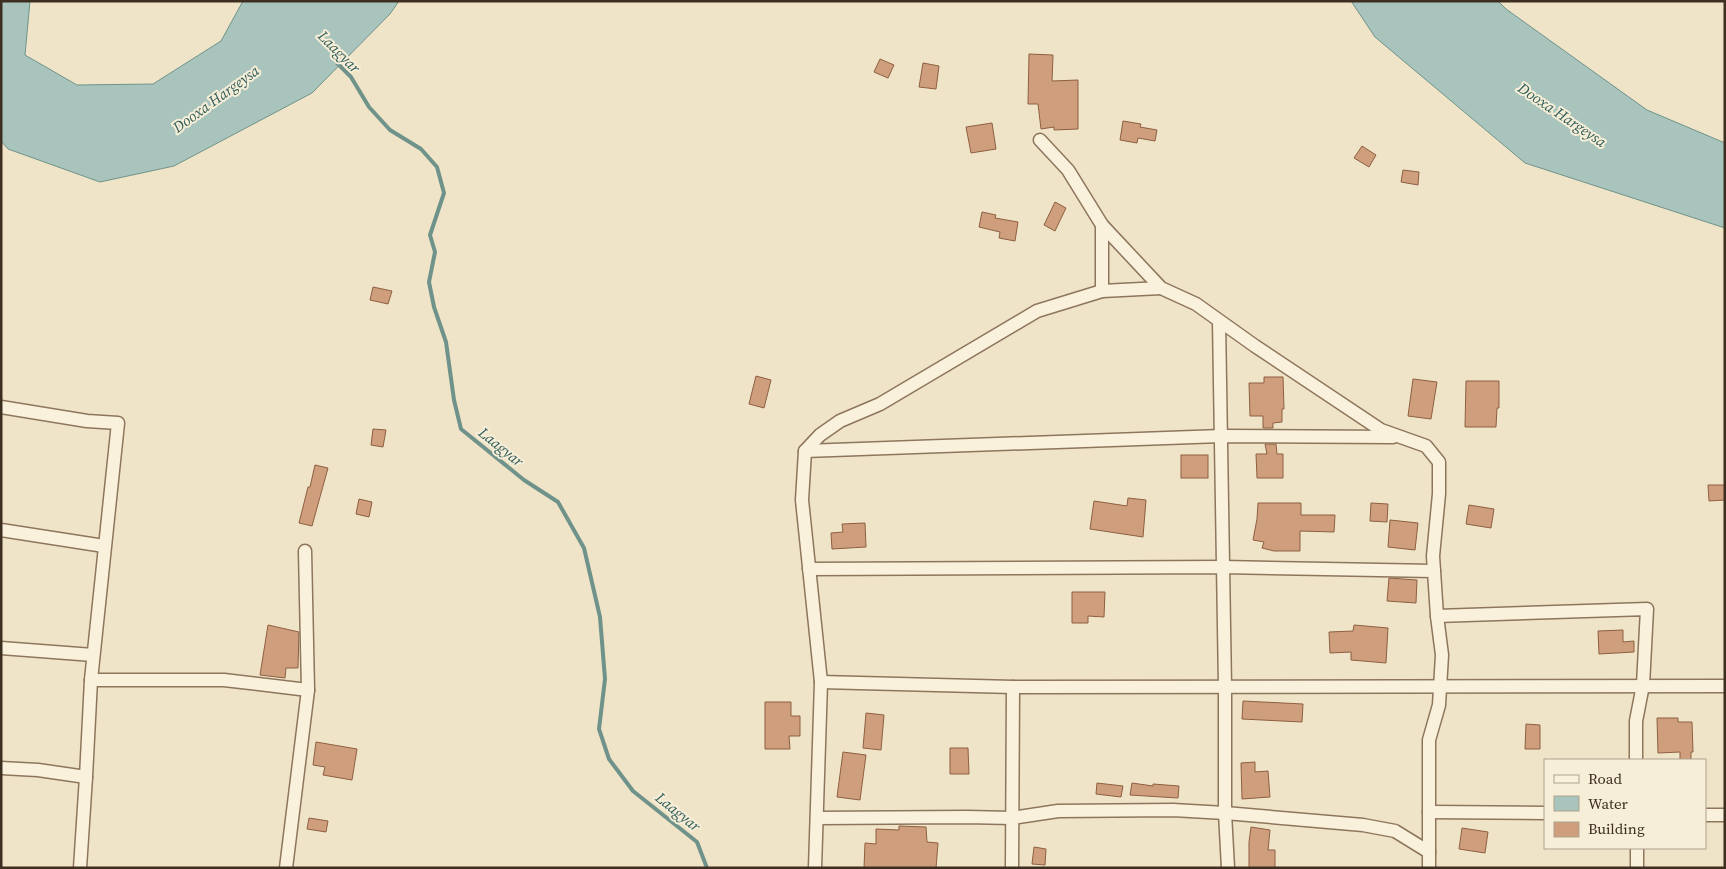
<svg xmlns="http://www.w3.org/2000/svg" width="1726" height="869" viewBox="0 0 1726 869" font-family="'Source Serif 4',serif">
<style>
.water{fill:#a9c4bc;stroke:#6f938a}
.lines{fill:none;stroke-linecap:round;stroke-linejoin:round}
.stream{stroke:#6f938a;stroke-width:4}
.building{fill:#cf9f7d;stroke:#8d5f41}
.minor-casing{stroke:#8d765c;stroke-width:15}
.minor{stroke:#faf1dc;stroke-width:12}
.labels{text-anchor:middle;stroke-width:4;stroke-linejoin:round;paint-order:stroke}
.water-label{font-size:15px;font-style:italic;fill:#2f5d5a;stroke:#f7eed8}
</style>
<rect width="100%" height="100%" fill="#f0e4c8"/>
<g class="water">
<path d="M1 1H30L25 55 77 85 153 84 221 41 243 1H399L390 14 312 93 174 166 100 182 8 149 1 141Z"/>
<path d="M1351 1H1498L1506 9 1647 110 1725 143V228L1525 163 1375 37Z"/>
</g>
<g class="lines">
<path class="stream" d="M337 63 351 77 369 107 390 130 421 149 437 167 444 193 430 235 435 252 429 282 434 307 446 342 454 400 461 429 524 480 558 502 584 548 600 617 605 679 599 729 609 759 633 791 697 842 707 868"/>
</g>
<g class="building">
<path d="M1029 54 1053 55 1052 81 1078 80V129L1054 130V127L1041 129 1038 104H1028Z"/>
<path d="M880 59 894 65 888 78 874 72Z"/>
<path d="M923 63 939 66 936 89 919 87Z"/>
<path d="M1123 121 1141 124 1140 127 1157 130 1155 141 1138 138 1137 143 1120 140Z"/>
<path d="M992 123 996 149 971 153 966 127Z"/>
<path d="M1362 146 1376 155 1369 167 1354 158Z"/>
<path d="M1403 170 1419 172 1418 185 1401 182Z"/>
<path d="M1055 202 1066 208 1055 231 1044 225Z"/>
<path d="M982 212 996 215 995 218 1018 222 1015 241 999 238 1000 232 979 227Z"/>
<path d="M373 287 392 291 388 304 370 300Z"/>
<path d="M756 376 771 380 764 408 749 404Z"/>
<path d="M1264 377H1283L1284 409H1282V422L1273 423V428H1263V416H1250L1249 383H1264Z"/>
<path d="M1413 379 1437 382 1431 419 1408 416Z"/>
<path d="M1466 381H1499V408H1497L1496 427H1465Z"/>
<path d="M373 429 386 430 383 447 371 445Z"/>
<path d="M1265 444H1276L1277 454H1283V478H1257L1256 454H1267Z"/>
<rect x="1181" y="455" width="27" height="23"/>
<path d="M315 465 328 468 312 526 299 523 308 487H310Z"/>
<path d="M1708 485H1725V500L1709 501Z"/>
<path d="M1128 498 1146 500 1143 537 1090 529 1094 501 1127 506Z"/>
<path d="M359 499 372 502 369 517 356 514Z"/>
<path d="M1258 503H1301V515H1335L1334 532 1300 531V551H1274L1262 548 1264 542 1253 540 1257 519Z"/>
<path d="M1371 503 1388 504 1387 522 1370 521Z"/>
<path d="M1469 505 1494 509 1491 528 1466 524Z"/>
<path d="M1390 520 1418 523 1415 550 1388 547Z"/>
<path d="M865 523 866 547 832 549 831 533 843 532 842 524Z"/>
<path d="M1389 578 1417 580 1416 603 1387 601Z"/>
<path d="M1072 592H1105L1104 617 1088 616V623H1072Z"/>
<path d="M268 625 299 632 298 668H286L285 678 260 675Z"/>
<path d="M1354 625 1388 628 1386 663 1351 660V652L1330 653 1329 632 1353 631Z"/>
<path d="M1623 630V642L1634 641V652L1599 654 1598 631Z"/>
<path d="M1243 701 1303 704 1302 722 1242 719Z"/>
<path d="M765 702H791V716H800V736H789L790 749H765Z"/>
<path d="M866 713 884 715 881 750 863 748Z"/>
<path d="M1657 718H1678V722H1692L1693 752H1691V760H1680V752L1658 753Z"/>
<path d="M1526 724 1540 725V749H1525Z"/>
<path d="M316 742 357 749 352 780 323 775 325 767 313 765Z"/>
<path d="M950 748H968L969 774H950Z"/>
<path d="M843 752 866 755 860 800 837 797Z"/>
<path d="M1255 762V772L1268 771 1270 797 1242 799 1241 763Z"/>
<path d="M1097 783 1123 786 1121 797 1096 794Z"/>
<path d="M1132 783 1153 786V784L1179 786 1178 798 1130 795Z"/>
<path d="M309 818 328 821 326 832 307 829Z"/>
<path d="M899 826 926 827 927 842 938 843 936 868H864L865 843 876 844V829L899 830Z"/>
<path d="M1251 827 1270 830 1268 850H1275V868H1249V842Z"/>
<path d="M1462 828 1488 832 1485 853 1459 849Z"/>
<path d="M1034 847 1046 849 1045 865 1032 864Z"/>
</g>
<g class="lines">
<defs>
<g id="minor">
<path d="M1040 140 1068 170 1102 225 1161 288 1196 304 1255 346 1381 430 1426 446 1439 462V494L1433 556 1437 616 1442 655 1439 705 1429 740V868"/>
<path d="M1102 225V291"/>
<path d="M1219 321 1225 687V813L1228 868"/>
<path d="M1 407 87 421 118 423 91 680 86 777"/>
<path d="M805 451 1221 436 1393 437"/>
<path d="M1 530 104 546"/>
<path d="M809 569 1223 567 1434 571"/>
<path d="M1437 616 1647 609 1643 685 1636 721V760"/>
<path d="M1 648 93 655"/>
<path d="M91 680H224L308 690"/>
<path d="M821 682 1013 687 1725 686"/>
<path d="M1 768 38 770 86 777 80 868"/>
<path d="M1429 812 1545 813"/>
<path d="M1705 815H1725"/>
<path d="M817 818 967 817 1012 818 1058 811 1173 810 1225 813 1363 825 1395 831 1429 852"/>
<path d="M1637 848V868"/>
<path d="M286 868 308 690 305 551"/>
<path d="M815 868 821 682 802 500 805 451 820 435 840 421 880 404 1037 311 1102 291 1161 288"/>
<path d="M1012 868 1013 687"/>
</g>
</defs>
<use href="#minor" class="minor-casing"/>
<use href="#minor" class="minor"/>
</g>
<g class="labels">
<g class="water-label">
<text transform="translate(339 52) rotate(45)" y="5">Laagyar</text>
<text transform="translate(216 99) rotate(-36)" y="5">Dooxa Hargeysa</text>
<text transform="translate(1562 115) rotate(34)" y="5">Dooxa Hargeysa</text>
<text transform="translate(501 447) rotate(39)" y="5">Laagyar</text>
<text transform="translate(678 812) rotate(39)" y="5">Laagyar</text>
</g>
</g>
<rect width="1726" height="869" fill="none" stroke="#3d2e20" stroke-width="5"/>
<rect x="1544" y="759" width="162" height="90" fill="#f7eed8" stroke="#ada18e"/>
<rect x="1554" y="775" width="25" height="8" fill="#faf1dc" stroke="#ada18e"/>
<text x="1588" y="784" font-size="15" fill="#3d2e20">Road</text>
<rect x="1554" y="796" width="25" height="15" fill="#a9c4bc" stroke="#ada18e"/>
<text x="1588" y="809" font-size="15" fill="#3d2e20">Water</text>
<rect x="1554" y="822" width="25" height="15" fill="#cf9f7d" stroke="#ada18e"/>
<text x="1588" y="834" font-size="15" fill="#3d2e20">Building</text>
</svg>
